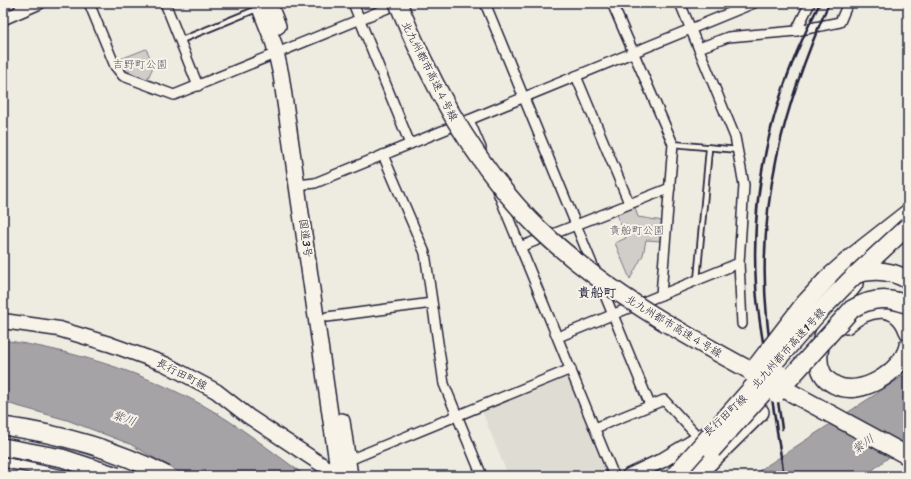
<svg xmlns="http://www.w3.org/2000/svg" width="911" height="479" viewBox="0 0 911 479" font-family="Sriracha,'Klee One',sans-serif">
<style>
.built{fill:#dfdcd4}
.green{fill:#d1cdc9;stroke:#7a7882}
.water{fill:#a6a3a6;stroke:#716f7b}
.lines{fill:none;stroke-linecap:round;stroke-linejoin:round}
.service-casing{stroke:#22223b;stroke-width:8}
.minor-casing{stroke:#22223b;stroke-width:12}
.tertiary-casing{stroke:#22223b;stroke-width:14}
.primary-casing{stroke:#22223b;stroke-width:17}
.trunk-casing{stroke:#22223b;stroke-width:18}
.motorway-casing{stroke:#22223b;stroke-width:20}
.service{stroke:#f7f3e8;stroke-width:4.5}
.minor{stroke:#f7f3e8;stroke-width:9}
.tertiary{stroke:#f7f3e8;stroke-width:11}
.primary{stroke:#f7f3e8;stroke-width:14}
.trunk{stroke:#f7f3e8;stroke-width:15}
.motorway{stroke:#f7f3e8;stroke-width:17}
.rail{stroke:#22223b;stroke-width:2.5}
.motorway-bridge-casing{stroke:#22223b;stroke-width:20;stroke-linecap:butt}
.motorway-bridge{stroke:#f7f3e8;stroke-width:17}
.labels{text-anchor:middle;stroke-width:4;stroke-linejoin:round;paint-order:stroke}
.park-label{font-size:11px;fill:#575566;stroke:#f7f3e8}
.street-label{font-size:11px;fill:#22223b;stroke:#f7f3e8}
.water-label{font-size:12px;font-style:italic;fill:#504f60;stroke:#f7f3e8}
.quarter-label{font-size:13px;font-weight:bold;fill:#22223b;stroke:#f7f3e8}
</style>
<rect width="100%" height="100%" fill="#eeebe1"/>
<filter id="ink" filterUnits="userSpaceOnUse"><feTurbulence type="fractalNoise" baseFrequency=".025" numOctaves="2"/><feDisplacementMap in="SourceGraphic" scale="8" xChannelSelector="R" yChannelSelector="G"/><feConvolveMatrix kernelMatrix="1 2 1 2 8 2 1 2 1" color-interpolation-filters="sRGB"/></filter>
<g filter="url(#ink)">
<path class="built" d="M568 376 608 475 508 476 482 411Z"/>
<g class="green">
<path d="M146 49 154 65 147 80 123 69 118 60Z"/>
<path d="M634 204 638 217 663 221 661 241 646 240 643 255 630 279 615 243 626 238 616 212Z"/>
</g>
<g class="water">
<path d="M3 340C68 350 134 369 193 400 233 420 269 450 306 476H186L130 444 67 420 3 402Z"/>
<path d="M908 373V442L865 476H751Z"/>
</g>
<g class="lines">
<defs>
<g id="service">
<path d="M179 41 257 9"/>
<path d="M673 144 738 150"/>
<path d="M697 280 709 149"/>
</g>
<g id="minor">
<path d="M19 3 22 10"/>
<path d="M89 3 115 66 123 76 174 95 400 3"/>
<path d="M165 3 198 86"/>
<path d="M353 3 410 144"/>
<path d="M485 3 650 405"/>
<path d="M612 3 673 144 661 295"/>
<path d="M680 3 735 137 744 185 739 263 742 324"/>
<path d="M796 31 810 3"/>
<path d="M699 48 728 37 796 31 840 22 848 3"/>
<path d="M576 76 629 203"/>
<path d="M469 120 481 148"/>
<path d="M383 155 425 253 444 384 482 476"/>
<path d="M298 185 315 183 754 3"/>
<path d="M497 190 614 476"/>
<path d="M520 247 670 188"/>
<path d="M327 317 432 303"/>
<path d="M558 337 739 263"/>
<path d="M595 428 664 400 700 439"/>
<path d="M349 460 571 369"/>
<path d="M3 462 67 476"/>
</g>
<path id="tertiary" d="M3 19 40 3"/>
<g id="primary">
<path d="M3 321 59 329 109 344 165 364 216 391 248 416 339 476"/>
<path d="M629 476 661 461 706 434"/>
</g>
<g id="trunk">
<path d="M258 3 274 44 281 75 339 476"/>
<path d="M269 3 278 26"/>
<path d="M342 421 350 476"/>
</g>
<g id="motorway">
<path d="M827 279 852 257 908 213"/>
<path d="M854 284C837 304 796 366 835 385 860 398 902 372 908 346"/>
<path d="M846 325C866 307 897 299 908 331"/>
<path d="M695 476 760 412"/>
</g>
</defs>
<use href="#service" class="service-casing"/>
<use href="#minor" class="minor-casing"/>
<use href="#tertiary" class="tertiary-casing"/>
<use href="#primary" class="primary-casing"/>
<use href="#trunk" class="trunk-casing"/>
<use href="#motorway" class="motorway-casing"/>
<use href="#service" class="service"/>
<use href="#minor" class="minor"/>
<use href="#tertiary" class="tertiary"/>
<use href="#primary" class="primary"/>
<use href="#trunk" class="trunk"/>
<use href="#motorway" class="motorway"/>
<g class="rail">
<path d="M782 429C777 392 770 355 767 318 756 205 784 104 829 3"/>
<path d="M784 476C778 437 772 398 766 360 762 335 757 310 756 285 750 186 774 90 820 3"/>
</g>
<defs>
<g id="motorway-bridge">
<path d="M398 3C431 85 475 166 539 229 602 289 677 331 753 372 805 400 856 428 908 456"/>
<path d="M854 275C872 269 891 270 908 280"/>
<path d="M751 373 804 304 827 279"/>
<path d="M776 394 852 309C870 298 888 296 908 305"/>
<path d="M3 426C60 434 115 449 166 475"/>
<path d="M3 447 62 458 117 476"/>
<path d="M712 450 780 374"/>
<path d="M674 476 819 312 850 280 908 226"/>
</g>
</defs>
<use href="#motorway-bridge" class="motorway-bridge-casing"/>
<use href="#motorway-bridge" class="motorway-bridge"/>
</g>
</g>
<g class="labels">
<g class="park-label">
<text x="140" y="68">吉野町公園</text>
<text x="637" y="234">貴船町公園</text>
</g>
<g class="street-label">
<text transform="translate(430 71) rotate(63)" y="4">北九州都市高速４号線</text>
<text transform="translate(306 238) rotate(82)" y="4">国道3号</text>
<text transform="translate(674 326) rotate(31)" y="4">北九州都市高速４号線</text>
<text transform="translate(788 348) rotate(-48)" y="4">北九州都市高速1号線</text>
<text transform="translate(182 374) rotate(27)" y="4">長行田町線</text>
<text transform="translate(725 415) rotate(-43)" y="4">長行田町線</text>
</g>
<g class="water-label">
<text transform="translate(124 418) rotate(20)" y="4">紫川</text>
<text transform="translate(863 444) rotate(-35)" y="4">紫川</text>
</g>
<g class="quarter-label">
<text x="597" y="297">貴船町</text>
</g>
</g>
<rect width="911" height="479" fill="none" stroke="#f7f3e8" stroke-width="16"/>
<rect x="8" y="8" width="895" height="463" fill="none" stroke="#22223b" stroke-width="1.5" filter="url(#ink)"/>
</svg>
